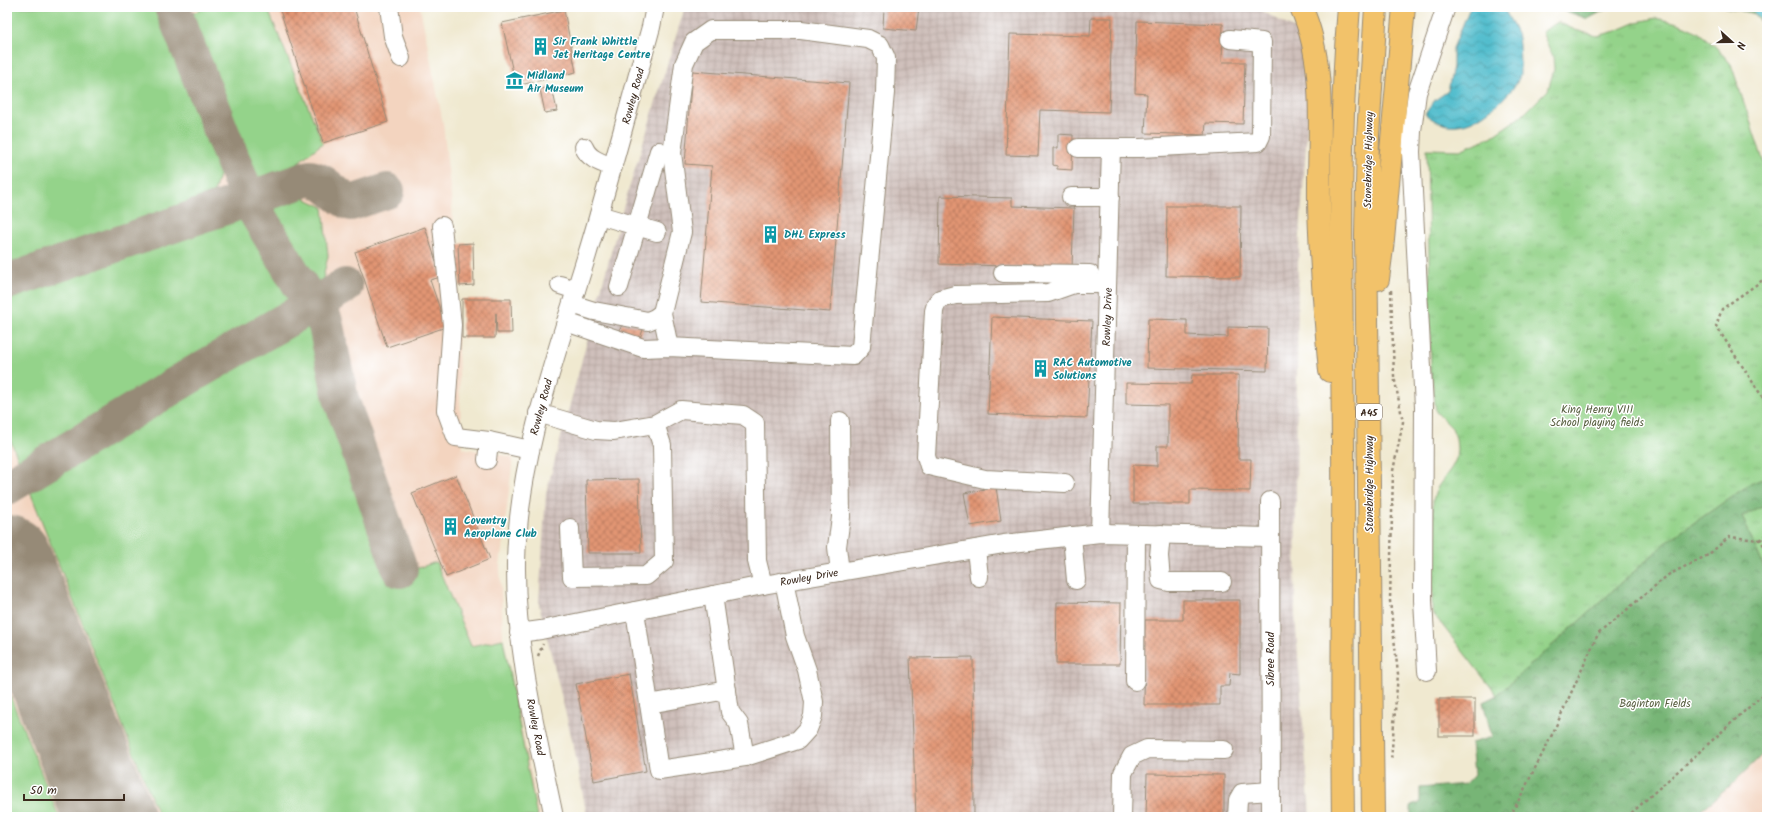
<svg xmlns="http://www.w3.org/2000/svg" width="1774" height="824" viewBox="0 0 1774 824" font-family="Kalam,sans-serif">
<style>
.built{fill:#f3d4bf}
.industrial{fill:url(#industrial-grid)}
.grass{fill:#94d38a;stroke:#687e54}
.forest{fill:url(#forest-crowns);stroke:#59704a}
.park{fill:url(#park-tufts);stroke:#687e54}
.water{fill:url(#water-waves);stroke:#467476}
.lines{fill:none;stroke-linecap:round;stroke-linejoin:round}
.river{stroke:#52bdcd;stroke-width:24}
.taxiway{stroke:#968a77;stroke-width:36}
.runway{stroke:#968a77;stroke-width:90}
.building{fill:url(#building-cross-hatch)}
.minor-casing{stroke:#968a77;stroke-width:20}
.highway-casing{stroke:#968a77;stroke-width:24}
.path{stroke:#968a77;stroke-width:2.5;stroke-dasharray:3 3;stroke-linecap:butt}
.minor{stroke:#fff;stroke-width:18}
.highway{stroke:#f2c26a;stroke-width:22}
.labels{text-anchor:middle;stroke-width:3;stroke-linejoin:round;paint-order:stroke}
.shield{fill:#fff;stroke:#766a62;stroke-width:1}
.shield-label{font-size:10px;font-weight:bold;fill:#3b2a1e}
.culture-label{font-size:11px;font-weight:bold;fill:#0d838f;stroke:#fff;text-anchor:start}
.street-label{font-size:11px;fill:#3b2a1e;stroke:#fff}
.park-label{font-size:11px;fill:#565d3e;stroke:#fff}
</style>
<defs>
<pattern id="industrial-grid" width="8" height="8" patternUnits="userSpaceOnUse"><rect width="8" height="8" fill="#cfc0bb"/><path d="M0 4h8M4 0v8" fill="none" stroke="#b3a5a0"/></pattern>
<pattern id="forest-crowns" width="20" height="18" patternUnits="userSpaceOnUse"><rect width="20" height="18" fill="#77b576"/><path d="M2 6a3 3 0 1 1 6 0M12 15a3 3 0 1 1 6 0" fill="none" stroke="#639360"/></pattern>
<pattern id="park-tufts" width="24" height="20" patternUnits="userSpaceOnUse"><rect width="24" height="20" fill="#94d38a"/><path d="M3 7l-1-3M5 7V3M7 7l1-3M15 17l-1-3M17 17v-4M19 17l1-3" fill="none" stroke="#80b577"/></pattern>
<pattern id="water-waves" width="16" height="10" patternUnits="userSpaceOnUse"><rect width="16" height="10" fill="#52bdcd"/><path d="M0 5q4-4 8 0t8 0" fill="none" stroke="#459aa6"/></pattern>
<pattern id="building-cross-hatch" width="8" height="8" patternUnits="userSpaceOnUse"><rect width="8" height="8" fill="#e29573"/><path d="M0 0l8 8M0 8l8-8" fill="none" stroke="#b87a5e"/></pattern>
</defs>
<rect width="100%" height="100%" fill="#fff"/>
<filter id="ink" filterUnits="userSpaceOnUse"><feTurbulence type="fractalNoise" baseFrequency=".025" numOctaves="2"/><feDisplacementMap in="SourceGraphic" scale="8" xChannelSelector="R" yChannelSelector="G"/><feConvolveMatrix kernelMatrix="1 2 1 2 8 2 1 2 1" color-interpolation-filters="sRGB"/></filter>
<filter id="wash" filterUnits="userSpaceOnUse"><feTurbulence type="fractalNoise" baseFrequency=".012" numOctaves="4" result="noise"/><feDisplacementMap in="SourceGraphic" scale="16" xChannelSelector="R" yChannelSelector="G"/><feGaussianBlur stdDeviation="0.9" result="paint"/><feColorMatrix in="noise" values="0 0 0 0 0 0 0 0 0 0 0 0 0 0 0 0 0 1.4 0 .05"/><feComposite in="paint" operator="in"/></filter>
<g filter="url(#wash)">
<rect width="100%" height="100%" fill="#f0e9d0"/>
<g class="built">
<path d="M7 7H420L443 123 452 206 462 448 513 457 500 566 503 639 540 817H7Z"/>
<path d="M1767 750V817H1693L1729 787Z"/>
</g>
<path class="industrial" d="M685 7H1255L1313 39 1298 265 1295 614 1310 817H587L575 752 539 604 546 493 623 208Z"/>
<g class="grass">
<path d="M7 7H154L220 172 214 192 7 270Z"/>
<path d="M208 7H267L323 143 279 177 257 178 248 174 185 16Z"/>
<path d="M300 196 323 207 328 256 321 287 293 306 20 464 7 432V296Z"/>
<path d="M299 320 308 327 392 577 436 562 471 646 503 639 537 817H159L27 484Z"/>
<path d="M7 688 59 817H7Z"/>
</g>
<g class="forest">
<path d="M1561 7H1610L1588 19 1568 12Z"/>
<path d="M1725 7H1767V30L1755 14Z"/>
<path d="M1767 477V505L1742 516 1767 574V750L1729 787 1693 817H1411V806L1420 803V788L1466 784 1474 775 1471 743 1492 737 1483 702 1497 695 1669 540 1750 484Z"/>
</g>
<g class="park">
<path d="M1656 18 1678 23 1698 32 1715 46 1731 64 1767 172V477L1750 484 1669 540 1497 695 1432 612 1433 500 1437 488 1452 467 1456 459 1457 449 1456 438 1452 428 1436 412 1431 371 1427 149 1460 150 1491 137 1523 115 1548 90 1554 69 1553 57 1542 32 1558 22 1575 30 1597 36 1616 31 1637 22Z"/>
<path d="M1767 505V574L1742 516Z"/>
</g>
<path class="water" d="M1472 7H1503C1508 16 1513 25 1517 34 1520 42 1520 66 1520 74 1519 83 1509 93 1503 99 1479 121 1454 137 1425 114L1435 100 1448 91 1453 66V48L1469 10Z"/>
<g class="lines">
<path class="river" d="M1765 7 1767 8"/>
<g class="taxiway">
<path d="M172 7 248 199 312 305 325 321 341 399 400 570"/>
<path d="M7 282 310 178C328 181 335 197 351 203L387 191"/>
<path d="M7 487 195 373 345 286"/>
</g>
<path class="runway" d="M7 560 109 817"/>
</g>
<g id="blocks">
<g class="building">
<path d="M279 7H354L388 122 323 143Z"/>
<path d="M884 7H919L916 31 883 28Z"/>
<path d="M564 10 576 72 516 86 502 23Z"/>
<path d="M1091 18H1112L1109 112 1040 110 1038 156 1006 155 1010 34 1090 36Z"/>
<path d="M1137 21 1223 24 1222 62H1245L1243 124 1206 123 1205 135 1145 133 1147 94 1135 93Z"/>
<path d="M692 71 849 83 830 312 701 302 712 166 685 164Z"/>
<path d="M552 87 557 111 545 113 540 89Z"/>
<path d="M1058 134 1073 135 1072 170 1057 169V166L1053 165V148H1058Z"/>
<path d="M940 196 1012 198V206L1074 208 1072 268 939 264Z"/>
<path d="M1167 206H1241L1240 277 1166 276Z"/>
<path d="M425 227 441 277 430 280 446 327 387 347 355 252Z"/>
<path d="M473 243 474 285 460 286 458 244Z"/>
<path d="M462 299H511L512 333H497L496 313 495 338H462Z"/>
<path d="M992 317 1092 321 1087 418 988 414Z"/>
<path d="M1148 319 1187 320V335L1228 337V327L1268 328 1267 371 1147 368Z"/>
<path d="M622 324 644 327 639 341 619 333Z"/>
<path d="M1192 375H1239L1238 459H1251L1250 491 1190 490V504H1133V465L1157 466V446H1168V405L1126 404V383L1191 384Z"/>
<path d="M456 475 490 559 446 577 412 493Z"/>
<path d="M639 479 641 553H588L586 480Z"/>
<path d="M996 487 1001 521 970 526 964 493Z"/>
<path d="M1183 600H1240V674L1230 673 1229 686H1220V705H1144L1145 620H1183Z"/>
<path d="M1057 602 1121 603 1120 664H1056Z"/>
<path d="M973 657 974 817H916L910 658Z"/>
<path d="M629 674 646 771 594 781 576 684Z"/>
<rect x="1439" y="699" width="36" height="37"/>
<path d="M1147 774 1224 775V817H1146Z"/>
</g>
</g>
</g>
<g filter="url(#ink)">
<use href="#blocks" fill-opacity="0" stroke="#968a77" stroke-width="1"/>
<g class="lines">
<defs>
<g id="minor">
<path d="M389 7 393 36 401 58"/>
<path d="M584 147C588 159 602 163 613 167"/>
<path d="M1078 148H1140L1258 142 1261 136 1262 42 1230 39"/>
<path d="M1071 197H1110"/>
<path d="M599 215 657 232"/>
<path d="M442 226 452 325 446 410 456 437 489 441"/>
<path d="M1003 273 1090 274"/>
<path d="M560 285 576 290"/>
<path d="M619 287 659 151"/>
<path d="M572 304 594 311 648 321 655 318 662 313"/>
<path d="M566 322 643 348 669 347 853 356 861 347 885 93 886 58 880 45 868 39 801 30H711L694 42 684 64 672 153 682 232 662 313 669 347"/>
<path d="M538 413 596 430 614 431 655 424 662 445 664 561 646 576 572 577 570 528"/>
<path d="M840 421 841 517 837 547 840 572"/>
<path d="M655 424 681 410 743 415 755 423 757 561 763 585"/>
<path d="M487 460 489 441 530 450"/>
<path d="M1065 483 985 479 929 466 926 456 934 311 936 304 940 299 955 295 1048 293 1074 284H1107"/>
<path d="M1270 501 1271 817"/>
<path d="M1100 533 1111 148"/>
<path d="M1161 534 1159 556 1161 580 1169 582H1222"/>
<path d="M1072 536 1076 580"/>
<path d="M976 549 979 577"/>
<path d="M635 611 659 770 745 757 739 724 730 712 713 595"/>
<path d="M519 633 541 630 763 585 1004 544 1100 533 1270 537"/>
<path d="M1427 671 1423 600 1424 407 1411 152 1412 131 1417 93 1446 7"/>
<path d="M1135 681 1136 534"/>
<path d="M649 704 727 690"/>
<path d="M745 757 798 740 808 729 813 716 814 702 807 670 795 636 784 581"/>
<path d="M554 817C537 734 515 649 516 563 518 457 556 356 587 255 610 179 630 103 651 27L655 7"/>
<path d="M1122 817 1123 773 1132 756 1147 749 1224 750"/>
<path d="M1237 817 1238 800 1242 793 1271 791"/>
</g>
<g id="highway">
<path d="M1301 7C1328 67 1318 138 1319 202 1320 258 1325 315 1330 371"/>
<path d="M1378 279 1383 240 1404 7"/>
<path d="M1343 817C1341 694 1344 570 1343 446 1342 300 1337 153 1349 7"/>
<path d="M1373 817 1366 235 1368 136 1376 7"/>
</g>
</defs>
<use href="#minor" class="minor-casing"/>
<use href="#highway" class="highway-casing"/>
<g class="path">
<path d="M1767 277 1722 309 1716 326 1767 404"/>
<path d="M1391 290 1394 376 1403 422 1393 471 1390 601 1398 674 1391 761"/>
<path d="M1760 540 1767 535"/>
<path d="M538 656 543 644"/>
<path d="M1510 817 1550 739 1598 634 1668 575 1708 555 1729 537 1760 540 1767 550"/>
<path d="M1627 817 1767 691"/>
</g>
<use href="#minor" class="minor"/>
<use href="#highway" class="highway"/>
</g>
</g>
<defs>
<symbol id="building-bare" viewBox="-9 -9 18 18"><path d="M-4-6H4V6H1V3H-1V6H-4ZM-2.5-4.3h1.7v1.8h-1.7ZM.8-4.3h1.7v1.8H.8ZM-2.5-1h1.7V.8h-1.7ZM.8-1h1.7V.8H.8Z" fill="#0f9aa8" stroke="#fff" stroke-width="2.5" paint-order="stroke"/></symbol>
<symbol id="museum-bare" viewBox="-9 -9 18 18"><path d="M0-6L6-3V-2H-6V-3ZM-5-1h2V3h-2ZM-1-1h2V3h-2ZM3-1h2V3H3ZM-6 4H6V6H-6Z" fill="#0f9aa8" stroke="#fff" stroke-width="2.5" paint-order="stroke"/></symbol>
</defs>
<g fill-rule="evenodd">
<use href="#building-bare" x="528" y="34" width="25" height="25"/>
<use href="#museum-bare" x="502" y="68" width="25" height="25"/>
<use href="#building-bare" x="758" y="222" width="25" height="25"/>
<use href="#building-bare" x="1028" y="356" width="25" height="25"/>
<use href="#building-bare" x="438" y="514" width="25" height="25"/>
</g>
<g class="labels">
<rect class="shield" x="1356" y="404" width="26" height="16" rx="3"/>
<g class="shield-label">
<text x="1369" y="416">A45</text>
</g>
<g class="culture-label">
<text x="553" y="45">Sir Frank Whittle<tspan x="553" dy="13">Jet Heritage Centre</tspan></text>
<text x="527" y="79">Midland<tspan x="527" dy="13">Air Museum</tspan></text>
<text x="784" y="238">DHL Express</text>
<text x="1053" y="366">RAC Automotive<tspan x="1053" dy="13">Solutions</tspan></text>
<text x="464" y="524">Coventry<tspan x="464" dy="13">Aeroplane Club</tspan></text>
</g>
<g class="street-label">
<text transform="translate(633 96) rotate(-75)" y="4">Rowley Road</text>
<text transform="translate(1368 160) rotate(-89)" y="4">Stonebridge Highway</text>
<text transform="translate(1107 317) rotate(-88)" y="4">Rowley Drive</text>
<text transform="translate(541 407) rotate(-75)" y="4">Rowley Road</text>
<text transform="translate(1369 484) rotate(-90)" y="4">Stonebridge Highway</text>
<text transform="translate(809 577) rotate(-10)" y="4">Rowley Drive</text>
<text transform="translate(1270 659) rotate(-90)" y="4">Sibree Road</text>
<text transform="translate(536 727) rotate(79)" y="4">Rowley Road</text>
</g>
<g class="park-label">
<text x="1597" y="413">King Henry VIII<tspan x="1597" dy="13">School playing fields</tspan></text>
<text x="1655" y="707">Baginton Fields</text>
</g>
</g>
<rect width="1774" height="824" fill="none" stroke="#fff" stroke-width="24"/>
<g transform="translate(1732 42) rotate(111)" stroke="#ffffff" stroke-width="3" paint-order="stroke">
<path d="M0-3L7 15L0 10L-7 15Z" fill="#3b2a1e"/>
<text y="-6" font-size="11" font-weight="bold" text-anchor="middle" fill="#3b2a1e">N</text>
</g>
<path d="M24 794v6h100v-6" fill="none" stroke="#3b2a1e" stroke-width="2"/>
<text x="30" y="794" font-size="12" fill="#3b2a1e" stroke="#ffffff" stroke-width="3" paint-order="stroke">50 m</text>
</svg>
